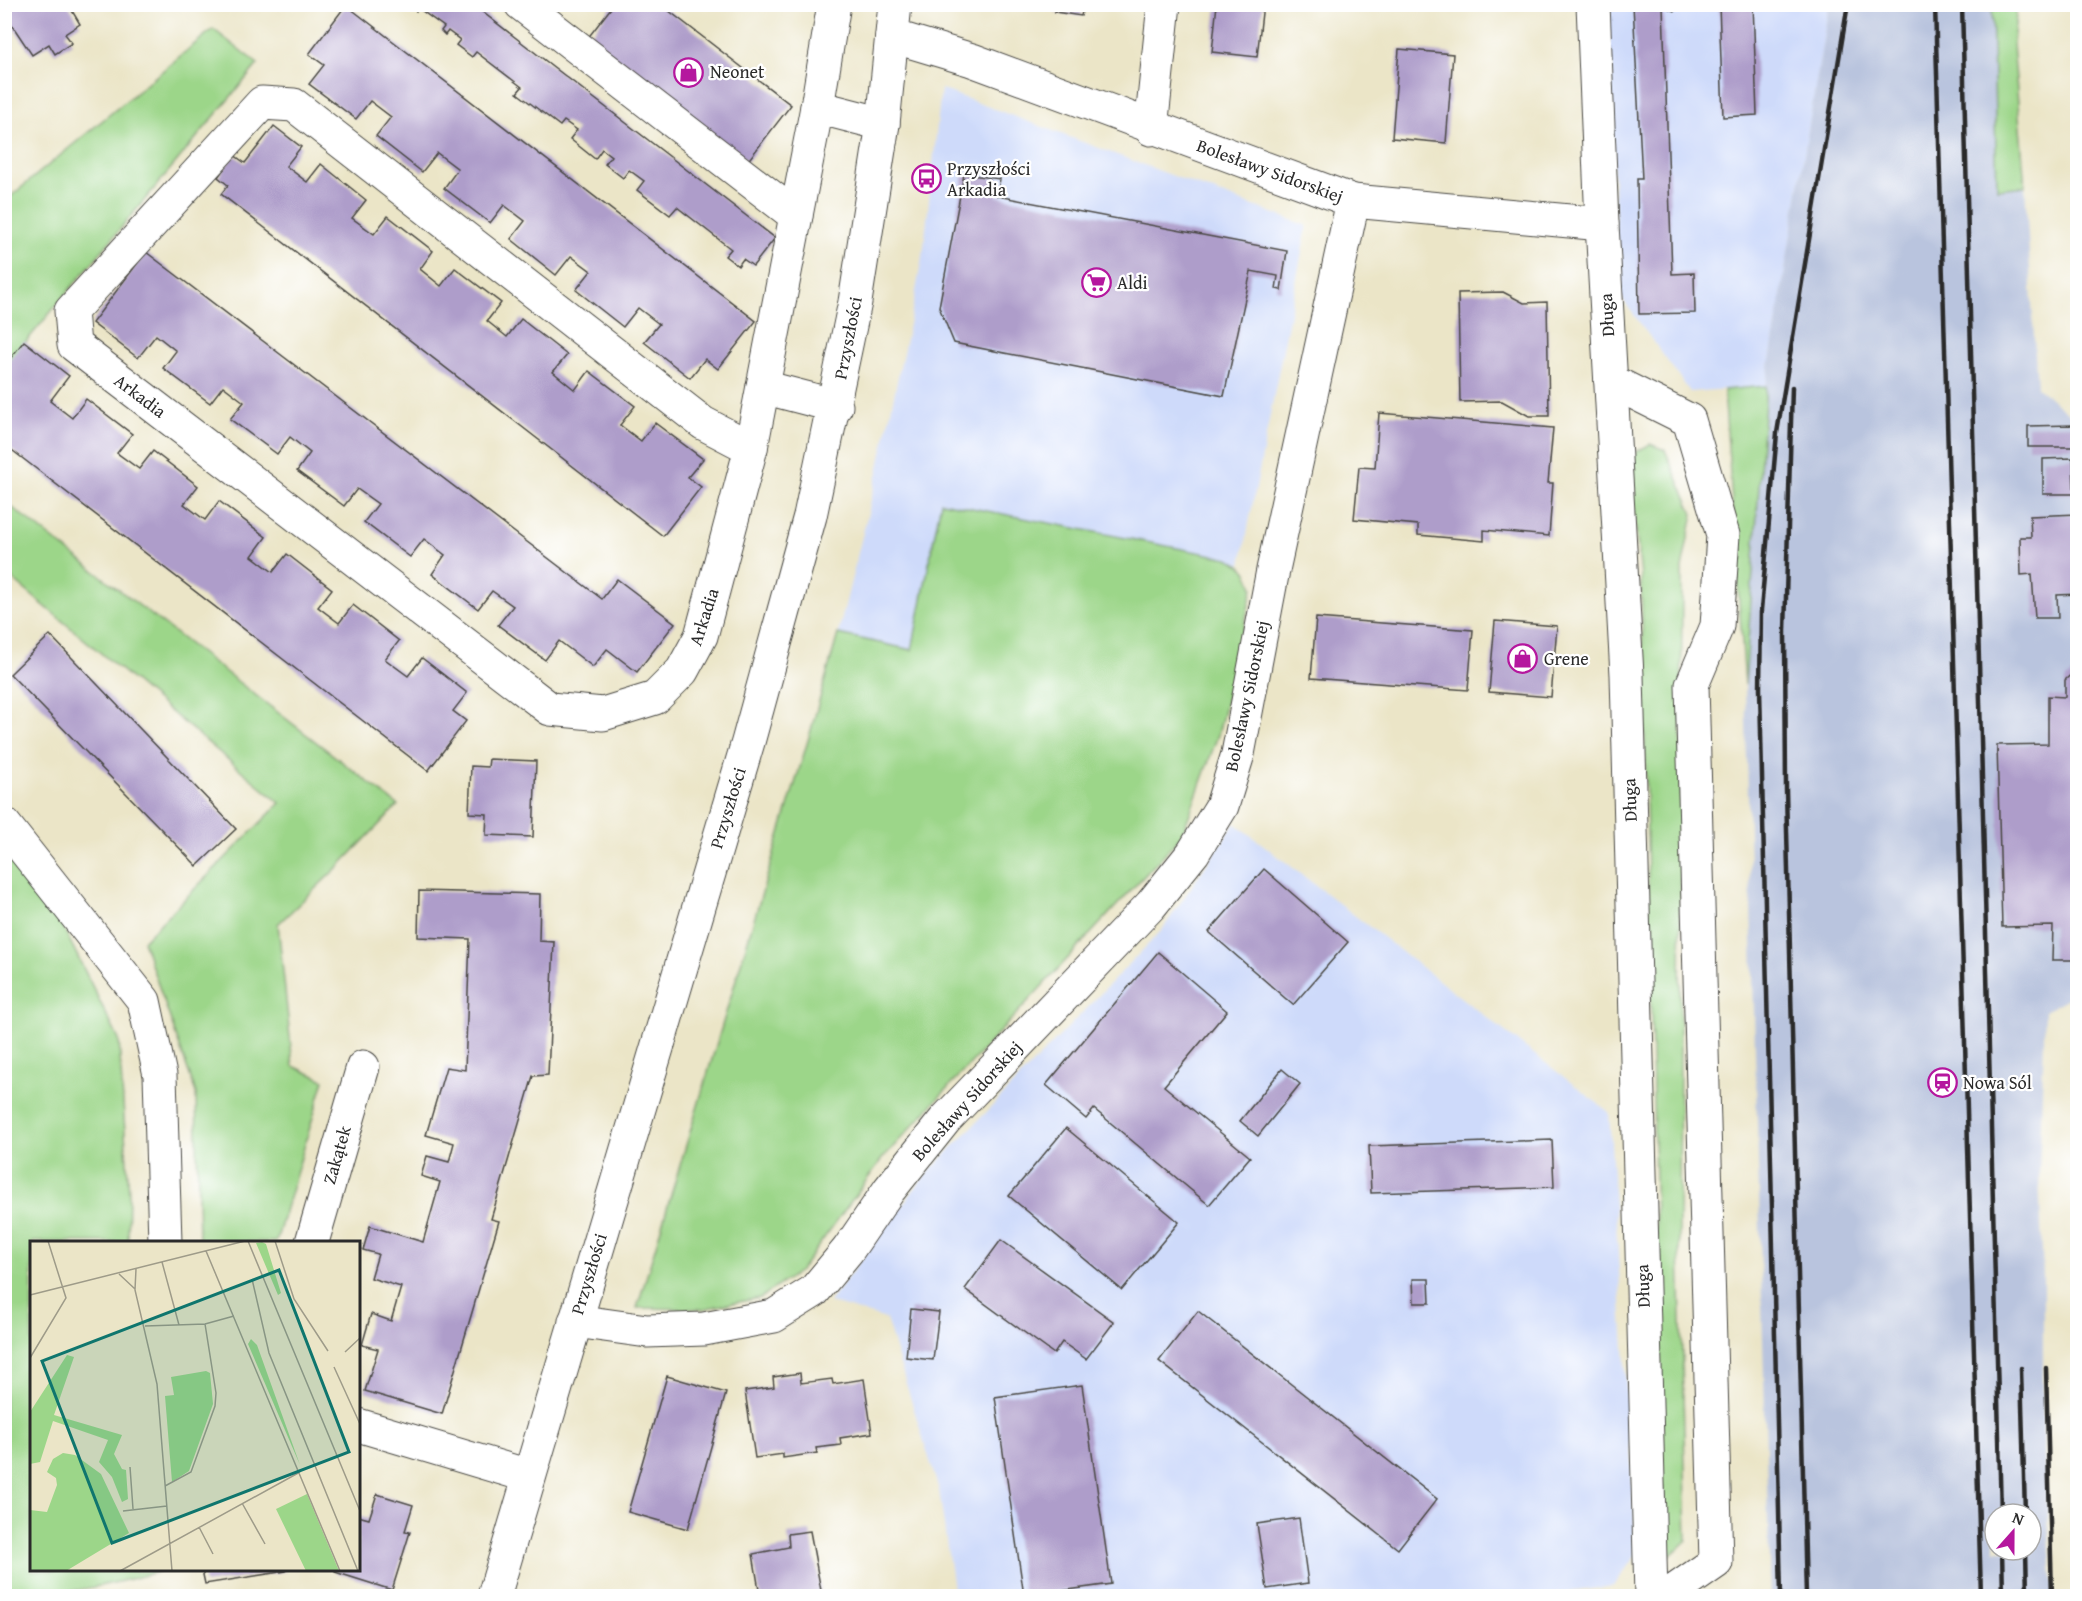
<svg xmlns="http://www.w3.org/2000/svg" width="2082" height="1601" viewBox="0 0 2082 1601" font-family="'Gentium Book Plus',serif">
<style>
.built{fill:#cedafa}
.industrial{fill:#b9c4de;fill-rule:evenodd}
.green{fill:#9cd689;stroke:#64805a;stroke-width:1.5}
.building{fill:#ae9dca}
.lines{fill:none;stroke-linecap:round;stroke-linejoin:round}
.minor-casing{stroke:#484742;stroke-width:35}
.minor{stroke:#fff;stroke-width:33}
.rail{stroke:#2b2b2b;stroke-width:4.5}
.labels{text-anchor:middle;stroke-width:4.5;stroke-linejoin:round;paint-order:stroke}
.poi-label{font-size:18px;fill:#2b2b2b;stroke:#fff;text-anchor:start}
.street-label{font-size:18px;fill:#2b2b2b;stroke:#fff}
.inset-road{fill:none;stroke:#9e9b89;stroke-width:1.5}
.view{fill:#0f766e;fill-opacity:0.15;stroke:#0f766e;stroke-width:3}
.inset-edge{fill:none;stroke:#2b2b2b;stroke-width:3}
</style>
<rect width="100%" height="100%" fill="#fff"/>
<filter id="ink" filterUnits="userSpaceOnUse"><feTurbulence type="fractalNoise" baseFrequency=".0167" numOctaves="2"/><feDisplacementMap in="SourceGraphic" scale="12" xChannelSelector="R" yChannelSelector="G"/><feConvolveMatrix kernelMatrix="1 2 1 2 8 2 1 2 1" color-interpolation-filters="sRGB"/></filter>
<filter id="wash" filterUnits="userSpaceOnUse"><feTurbulence type="fractalNoise" baseFrequency=".008" numOctaves="4" result="noise"/><feDisplacementMap in="SourceGraphic" scale="24" xChannelSelector="R" yChannelSelector="G"/><feGaussianBlur stdDeviation="1.35" result="paint"/><feColorMatrix in="noise" values="0 0 0 0 0 0 0 0 0 0 0 0 0 0 0 0 0 1.4 0 .05"/><feComposite in="paint" operator="in"/></filter>
<g filter="url(#wash)">
<rect width="100%" height="100%" fill="#ebe5c7"/>
<g class="built">
<path d="M1607 5H1829L1766 386 1690 392 1618 293Z"/>
<path d="M941 89 1307 226 1241 564 1228 558 912 651 838 634 878 472 915 296 924 247Z"/>
<path d="M1235 823 1609 1112 1637 1553 1614 1586 1540 1596H954L939 1490 886 1319 829 1302 922 1179 1162 930Z"/>
</g>
<path class="industrial" d="M1829 5H1992L1997 188 2025 186 2037 387 2078 421 2077 993 2045 1011 2039 1173 2043 1276V1435L2053 1596H1770L1745 685 1766 386ZM1995 1514H2031V1550H1995Z"/>
<g class="green">
<path d="M1992 5H2017L2013 44 2025 186 1997 189Z"/>
<path d="M213 29 258 64 5 367V201Z"/>
<path d="M1766 386 1745 685 1724 390Z"/>
<path d="M1650 444 1665 450 1693 514 1682 568 1679 1247 1687 1540 1670 1556 1663 1526 1641 576 1630 475 1636 452Z"/>
<path d="M5 502 398 805 338 867 278 924 293 1066 324 1080 276 1242H199L196 1093 143 941 280 803 5 573Z"/>
<path d="M941 502 1228 558C1243 565 1249 572 1253 588L1218 735 1182 835 882 1159 800 1271 760 1298 702 1309 637 1308 809 737 838 634 912 650Z"/>
<path d="M4 852 59 919 119 1040 129 1194 128 1242H32V1570L161 1571C110 1585 57 1597 4 1596Z"/>
</g>
<g id="blocks">
<g class="building">
<path d="M4 4H68L80 24 65 34 72 43 55 54 49 44 32 55 4 13Z"/>
<path d="M408 4H472L775 238 753 266 743 259 738 266 725 256 731 249 677 207 670 215 637 190 644 181 629 170 623 178 605 164 611 156 602 149 595 159 570 139 577 130 564 121 560 126 517 93 522 87 476 52 472 57 456 45 460 40 448 31 445 35 441 31 444 27 418 8 416 11Z"/>
<path d="M614 4H660L791 105 747 162 587 39Z"/>
<path d="M1055 4H1084L1081 16 1055 12Z"/>
<path d="M1217 4H1263L1257 57 1212 52Z"/>
<path d="M1633 4H1695L1674 11 1663 6 1672 274 1694 273 1695 313 1639 314 1637 179H1642Z"/>
<path d="M1719 4H1753L1757 115 1723 117Z"/>
<path d="M346 5 756 321 718 369 705 359 690 378 644 342 659 324 638 308 623 327 576 290 591 271 571 256 556 275 511 239 525 221 504 205 490 223 444 188 458 169 437 153 422 172 376 136 391 117 370 101 356 119 309 84 324 65 309 54Z"/>
<path d="M1399 49 1453 54 1446 143 1392 138Z"/>
<path d="M274 126 301 147 286 166 307 182 321 164 366 200 352 218 374 234 388 216 433 251 420 269 441 286 455 268 501 303 487 321 507 337 521 319 567 355 553 372 575 390 589 371 635 406 620 425 641 441 655 423 703 459 688 477 701 487 663 536 221 194 228 185 218 177 234 155 245 163Z"/>
<path d="M964 174 1000 179 997 196 1287 251 1281 290 1276 289 1278 276 1251 271 1224 396 954 343 939 307Z"/>
<path d="M146 252 602 599 617 579 675 623 637 672 607 649 593 667 559 641 545 660 498 625 513 606 492 591 478 609 432 574 445 555 424 539 410 557 364 522 378 504 357 489 344 506 297 471 310 453 290 437 277 454 230 419 244 402 223 386 210 403 163 368 176 351 156 335 138 358 92 323Z"/>
<path d="M1503 292 1524 303 1547 302 1549 416H1529L1502 401 1460 402 1458 293Z"/>
<path d="M24 341 69 376 50 401 72 418 86 399 132 434 117 453 139 469 153 451 198 486 184 504 205 520 219 501 266 537 252 556 273 572 287 554 332 589 318 607 339 623 353 605 399 641 385 659 408 676 422 658 467 693 453 711 466 721 428 771 4 444V366Z"/>
<path d="M1379 413 1553 428 1548 483H1553L1549 536 1484 530V541L1418 535V525L1354 519 1359 467 1375 468Z"/>
<path d="M2073 425V447H2028V426Z"/>
<path d="M2073 458 2074 494H2043V459Z"/>
<path d="M2078 514V594L2057 595 2058 618H2035L2032 574 2021 575 2020 537H2031L2030 516Z"/>
<path d="M1316 618 1473 630 1468 690 1311 678Z"/>
<path d="M1495 621 1557 626 1551 697 1489 692Z"/>
<path d="M50 635 236 829 197 866 10 674Z"/>
<path d="M2078 668V960H2052L2053 926 2002 927 1997 745 2048 744V696L2065 697V680Z"/>
<path d="M489 759 536 761 533 837 486 835 487 814 469 813 471 766 488 767Z"/>
<path d="M1264 869 1348 942 1293 1005 1209 932Z"/>
<path d="M419 891 540 894 539 941 554 942 548 1075 533 1076 491 1219 499 1221 442 1414 365 1391 378 1349 362 1345 371 1314 391 1321 401 1287 371 1278 378 1254 363 1250 370 1226 423 1242 440 1182 421 1176 427 1156 449 1162 454 1143 426 1135 446 1067 465 1070 470 939 418 937Z"/>
<path d="M1158 952 1227 1011 1164 1086 1250 1157 1209 1205 1094 1109 1086 1119 1046 1085Z"/>
<path d="M1282 1069 1300 1084 1258 1136 1240 1121Z"/>
<path d="M1066 1128 1179 1222 1122 1290 1009 1196Z"/>
<path d="M1552 1140 1554 1187 1371 1193 1369 1146Z"/>
<path d="M1001 1240 1114 1322 1086 1359 1062 1342 1054 1354 965 1289Z"/>
<path d="M1413 1279H1429L1430 1303H1414Z"/>
<path d="M911 1309 939 1312 933 1360 906 1357Z"/>
<path d="M1198 1311 1437 1499 1398 1549 1159 1361Z"/>
<path d="M800 1373 801 1383 832 1379 833 1384 864 1379 872 1433 840 1438 841 1445 816 1448 817 1453 783 1458V1454L755 1458 745 1391 774 1387 773 1377Z"/>
<path d="M667 1376 726 1393 688 1529 628 1512Z"/>
<path d="M1082 1385 1111 1584 1024 1596 995 1397Z"/>
<path d="M377 1494 413 1505 405 1531 410 1532 392 1590 335 1572 336 1570H358V1516L369 1519Z"/>
<path d="M1299 1518 1308 1583 1267 1589 1257 1524Z"/>
<path d="M810 1531 822 1596H760L753 1554 789 1547 788 1534Z"/>
<path d="M202 1570H286V1571L205 1584Z"/>
</g>
</g>
</g>
<g filter="url(#ink)">
<use href="#blocks" fill-opacity="0" stroke="#484742" stroke-width="1.5"/>
<g class="lines">
<defs>
<g id="minor">
<path d="M521 4 796 216"/>
<path d="M1593 4 1602 224 1627 675 1651 1596"/>
<path d="M262 103 294 105 703 423 751 448 701 636 682 671 655 698 603 714 550 709 74 345 71 311Z"/>
<path d="M817 107 834 4"/>
<path d="M1151 129 1164 4"/>
<path d="M1353 201 1602 224"/>
<path d="M1611 381 1689 420 1723 535 1717 626 1692 685 1716 1562 1667 1596"/>
<path d="M763 387 836 406"/>
<path d="M751 448 817 107 883 124"/>
<path d="M4 824 144 1001 160 1075 165 1242"/>
<path d="M312 1242 363 1067"/>
<path d="M575 1321 647 1331 704 1329 774 1316 814 1291 848 1250 889 1190 945 1120 1151 905 1193 853 1222 806 1238 754 1273 570 1353 201 972 60 892 36"/>
<path d="M358 1425 529 1476"/>
<path d="M494 1596 748 742 810 516 855 302 883 124 895 4"/>
</g>
</defs>
<use href="#minor" class="minor-casing"/>
<use href="#minor" class="minor"/>
<g class="rail">
<path d="M1935 4 1981 1596"/>
<path d="M1962 4 2001 1514"/>
<path d="M1792 387 1785 632 1786 790 1806 1596"/>
<path d="M2021 1368 2025 1514"/>
<path d="M2046 1368 2052 1596"/>
<path d="M2002 1550 2003 1596"/>
<path d="M2026 1550 2027 1596"/>
<path d="M1781 1596 1760 689 1761 610 1777 433 1848 4"/>
</g>
</g>
</g>
<defs>
<symbol id="shop-ring" viewBox="-11 -11 22 22"><circle r="9.5" fill="#fff" stroke="#b5179e" stroke-width="1.5"/><path d="M-5-2.5h2.3a2.7 3.5 0 0 1 5.4 0H5L5.5 6h-11ZM-1.5-2.5h3a1.5 2.3 0 0 0-3 0Z" fill="#b5179e"/></symbol>
<symbol id="bus-ring" viewBox="-11 -11 22 22"><circle r="9.5" fill="#fff" stroke="#b5179e" stroke-width="1.5"/><path d="M-5-6H5V4H4V6H2V4H-2V6H-4V4H-5ZM-3.5-4V0h7V-4ZM-3.5 1.2v1.5H-2V1.2ZM2 1.2v1.5H3.5V1.2Z" fill="#b5179e"/></symbol>
<symbol id="supermarket-ring" viewBox="-11 -11 22 22"><circle r="9.5" fill="#fff" stroke="#b5179e" stroke-width="1.5"/><path d="M-6-5.5h2.5l.6 2H6L4.5 2H-2.5L-4.4-4H-6ZM-1.5 3.2a1.3 1.3 0 1 0 .1 0ZM3 3.2a1.3 1.3 0 1 0 .1 0Z" fill="#b5179e"/></symbol>
<symbol id="station-ring" viewBox="-11 -11 22 22"><circle r="9.5" fill="#fff" stroke="#b5179e" stroke-width="1.5"/><path d="M-3-6H3Q5-6 5-4V2Q5 4 3 4L4.5 6H3L1.5 4h-3L-3 6H-4.5L-3 4Q-5 4-5 2V-4Q-5-6-3-6ZM-3.5-4v3h7v-3ZM-3.5 1v1.5H-2V1ZM2 1v1.5H3.5V1Z" fill="#b5179e"/></symbol>
</defs>
<g fill-rule="evenodd">
<use href="#shop-ring" x="672" y="56" width="33" height="33"/>
<use href="#bus-ring" x="910" y="162" width="33" height="33"/>
<use href="#supermarket-ring" x="1080" y="266" width="33" height="33"/>
<use href="#shop-ring" x="1506" y="642" width="33" height="33"/>
<use href="#station-ring" x="1926" y="1066" width="33" height="33"/>
</g>
<g class="labels">
<g class="poi-label">
<text x="710" y="78">Neonet</text>
<text x="947" y="175">Przyszłości<tspan x="947" dy="21">Arkadia</tspan></text>
<text x="1117" y="289">Aldi</text>
<text x="1544" y="665">Grene</text>
<text x="1963" y="1089">Nowa Sól</text>
</g>
<g class="street-label">
<text transform="translate(1270 171) rotate(20)" y="6">Bolesławy Sidorskiej</text>
<text transform="translate(1607 315) rotate(-93)" y="6">Długa</text>
<text transform="translate(848 338) rotate(-79)" y="6">Przyszłości</text>
<text transform="translate(140 396) rotate(37)" y="6">Arkadia</text>
<text transform="translate(704 617) rotate(-72)" y="6">Arkadia</text>
<text transform="translate(1247 696) rotate(-78)" y="6">Bolesławy Sidorskiej</text>
<text transform="translate(1630 800) rotate(-92)" y="6">Długa</text>
<text transform="translate(728 808) rotate(-73)" y="6">Przyszłości</text>
<text transform="translate(967 1101) rotate(-48)" y="6">Bolesławy Sidorskiej</text>
<text transform="translate(337 1155) rotate(-74)" y="6">Zakątek</text>
<text transform="translate(589 1274) rotate(-73)" y="6">Przyszłości</text>
<text transform="translate(1643 1286) rotate(-92)" y="6">Długa</text>
</g>
</g>
<g transform="translate(30 1241)">
<rect width="330" height="330" fill="#ebe5c7"/>
<path d="M232 1 236 3 251 52 248 54 226 2ZM221 98 227 104 270 224 218 103ZM37 114 44 116 24 174 92 194 84 213 92 228 96 229 98 258 92 261 82 236 69 221 78 199 23 180 10 221 0 223V171ZM176 130 180 132 183 163 159 230 142 241 135 155 144 154 141 136ZM33 212 45 214 71 233 99 292 36 330H0V269L17 271 27 244 26 237 17 231 23 218ZM277 253 309 330H276L246 268Z" fill="#9cd689"/>
<path class="inset-road" d="M218 0 330 270M245 0 264 58 298 110M176 10 310 330M132 21 149 84M106 28 105 49 127 143 142 330M89 33 105 48M222 38 239 112 328 330M0 54 215 0M175 83 204 75M115 85 175 83 186 152 185 165 161 231 135 245M315 111 330 97M0 117 36 57 18 0M304 126 330 183M100 226 103 268M212 262 235 303M93 270 137 265M169 286 183 313M90 330 270 231"/>
<path class="view" d="M249 29 319 211 82 302 12 120Z"/>
<rect width="330" height="330" class="inset-edge"/>
</g>
<rect width="2082" height="1601" fill="none" stroke="#fff" stroke-width="24"/>
<g transform="translate(2013 1532) rotate(21)"><circle r="28" fill="#ffffff" stroke="#aaaaaa" stroke-width="1.5"/>
<path d="M0-4.5L10 22L0 15L-10 22Z" fill="#b5179e"/>
<text y="-9" font-size="16" font-weight="bold" text-anchor="middle" fill="#2b2b2b">N</text>
</g>
</svg>
